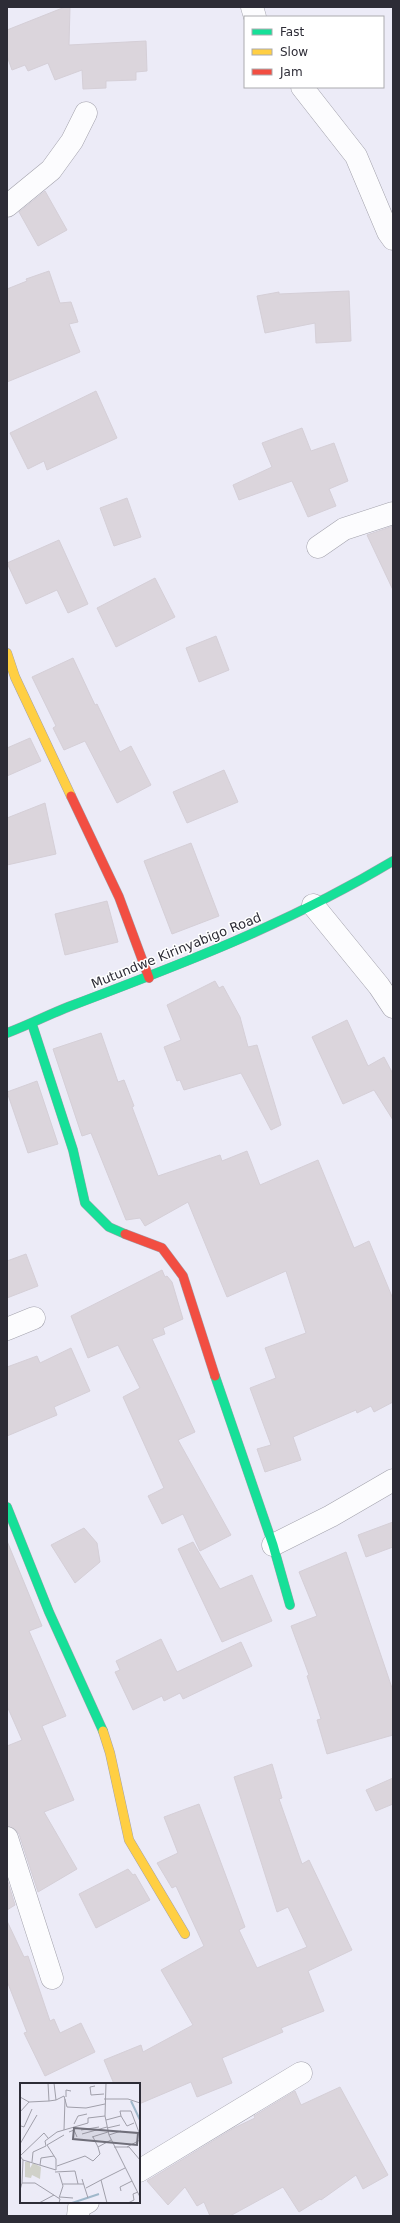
<svg xmlns="http://www.w3.org/2000/svg" width="400" height="2223" viewBox="0 0 400 2223" font-family="'DejaVu Sans',sans-serif">
<style>
.building{fill:#dbd5dc;stroke:#d5cfd7}
.lines{fill:none;stroke-linecap:round;stroke-linejoin:round}
.street-casing{stroke:#a3a2ac;stroke-width:23}
.fast-casing{stroke:#a3a2ac;stroke-width:10}
.slow-casing{stroke:#a3a2ac;stroke-width:10}
.jam-casing{stroke:#a3a2ac;stroke-width:10}
.street{stroke:#fcfcfe;stroke-width:22}
.fast{stroke:#16e098;stroke-width:9}
.slow{stroke:#ffcf43;stroke-width:9}
.jam{stroke:#f24e42;stroke-width:9}
.labels{text-anchor:middle;stroke-width:3;stroke-linejoin:round;paint-order:stroke}
.street-label{font-size:13px;fill:#2d2c36;stroke:#fff}
.inset-river{fill:none;stroke:#a0b8ca;stroke-width:2}
.inset-road{fill:none;stroke:#a09faa;stroke-width:1}
.view{fill:#706f7a;fill-opacity:0.15;stroke:#706f7a;stroke-width:2}
.inset-edge{fill:none;stroke:#2d2c36;stroke-width:2}
</style>
<rect width="100%" height="100%" fill="#ecebf7"/>
<g class="building">
<path d="M65 7H70L69 45 146 41 147 71 136 72V80L106 81V88L83 89 82 70 55 80 48 63 28 71 25 65 12 70 7 56V30Z"/>
<path d="M45 191 67 230 38 246 19 212Z"/>
<path d="M49 271 60 303 71 302 78 322 69 324 80 352 7 382V289L27 281 26 279Z"/>
<path d="M349 291 351 341 316 343 315 323 265 333 257 296 279 292V294Z"/>
<path d="M96 391 117 438 47 470 44 461 28 469 10 433Z"/>
<path d="M302 428 311 451 334 443 348 481 329 489 336 506 308 517 292 481 239 500 233 485 272 467 262 443Z"/>
<path d="M127 498 141 537 114 546 100 508Z"/>
<path d="M393 526V590L367 535Z"/>
<path d="M59 540 88 604 68 613 57 590 26 604 7 563Z"/>
<path d="M155 578 175 617 116 647 97 608Z"/>
<path d="M216 636 229 670 199 682 186 648Z"/>
<path d="M73 658 95 705 97 704 120 752 131 746 151 785 117 803 85 741 64 750 53 728 56 726 32 677Z"/>
<path d="M30 738 41 761 7 776V748Z"/>
<path d="M224 770 238 802 187 823 173 792Z"/>
<path d="M45 803 56 854 7 865V818Z"/>
<path d="M191 843 219 916 172 934 144 861Z"/>
<path d="M107 901 118 942 65 955 55 914Z"/>
<path d="M215 981 219 988 223 986 240 1017 248 1047 257 1045 281 1125 271 1130 241 1073 184 1090 180 1080 177 1081 164 1047 181 1040 167 1005Z"/>
<path d="M347 1020 368 1066 384 1057 393 1074V1120L374 1090 343 1104 312 1037Z"/>
<path d="M101 1033 118 1082 124 1080 134 1106 132 1107 158 1176 220 1155 222 1161 247 1151 260 1185 318 1160 354 1248 369 1241 393 1299V1402L374 1412 371 1406 357 1413 356 1410 293 1437 301 1460 265 1472 257 1449 271 1445 250 1388 276 1378 265 1348 306 1333 286 1271 227 1297 188 1202 145 1226 140 1218 126 1220 91 1133 82 1136 53 1049Z"/>
<path d="M37 1081 58 1144 28 1153 7 1092Z"/>
<path d="M26 1254 38 1286 7 1298V1261Z"/>
<path d="M162 1270 165 1277 167 1276 172 1282 183 1319 163 1328 165 1334 152 1339 195 1432 178 1440 231 1535 200 1551 183 1514 162 1524 148 1496 164 1488 123 1397 140 1388 118 1345 88 1358 71 1316Z"/>
<path d="M71 1348 90 1391 54 1407 57 1415 7 1436V1367L37 1356 40 1363Z"/>
<path d="M393 1522V1547L366 1557 358 1535Z"/>
<path d="M84 1528 97 1543 100 1562 75 1583 51 1545Z"/>
<path d="M7 1541 42 1626 29 1631 66 1716 42 1726 74 1800 44 1812 77 1869 38 1892 19 1834 15 1829 7 1826V1746L22 1740 7 1706Z"/>
<path d="M193 1542 220 1589 252 1575 272 1621 222 1642 178 1549Z"/>
<path d="M346 1552 393 1691V1735L327 1754 317 1720 321 1719 307 1676 309 1675 291 1626 317 1616 299 1572Z"/>
<path d="M161 1639 177 1672 241 1642 252 1666 183 1699 180 1693 164 1701 162 1696 133 1710 115 1672 120 1670 116 1661Z"/>
<path d="M272 1764 282 1798 279 1799 302 1864 309 1860 352 1950 308 1971 324 2011 281 2028 283 2032 222 2058 232 2083 197 2097 191 2082 139 2104V2084H114L104 2060 141 2045 143 2052 193 2025 161 1970 204 1946 176 1886 172 1888 157 1863 178 1853 164 1817 199 1804 245 1927 239 1930 257 1968 307 1947 288 1907 277 1912 234 1777Z"/>
<path d="M393 1778V1804L376 1811 366 1790Z"/>
<path d="M128 1869 133 1875 135 1874 150 1900 96 1928 79 1894Z"/>
<path d="M7 1879 15 1905 7 1910Z"/>
<path d="M7 1921 24 1957 28 1956 50 2021 54 2019 60 2033 81 2023 95 2052 45 2076 24 2033 27 2032 7 1981Z"/>
<path d="M340 2087 388 2175 363 2189 356 2175 321 2200 320 2199 299 2212 283 2187 230 2216H210L204 2202 197 2206 185 2187 168 2205 147 2181 234 2128 255 2118 254 2116 295 2091 301 2105Z"/>
</g>
<g class="lines">
<defs>
<g id="street">
<path d="M252 7 255 17"/>
<path d="M302 87 356 156 388 232 393 239"/>
<path d="M7 206 51 170 72 141 86 113"/>
<path d="M318 547 344 529 393 513"/>
<path d="M313 905 379 986 393 1007"/>
<path d="M7 1329 34 1318"/>
<path d="M273 1545 331 1516 393 1480"/>
<path d="M7 1838 52 1978"/>
<path d="M139 2171 301 2073"/>
<path d="M78 2216 79 2207 88 2202"/>
</g>
<g id="fast">
<path d="M32 1024 73 1150 85 1203 109 1227 125 1234"/>
<path d="M7 1033C28 1025 48 1015 68 1007 182 964 288 924 393 861"/>
<path d="M215 1376 273 1545 290 1605"/>
<path d="M7 1507 49 1612 103 1731"/>
</g>
<g id="slow">
<path d="M7 653 15 677 71 796"/>
<path d="M103 1731 110 1753 129 1840 185 1934"/>
</g>
<g id="jam">
<path d="M71 796 119 897 149 978"/>
<path d="M125 1234 162 1248 183 1276 215 1376"/>
</g>
</defs>
<use href="#street" class="street-casing"/>
<use href="#fast" class="fast-casing"/>
<use href="#slow" class="slow-casing"/>
<use href="#jam" class="jam-casing"/>
<use href="#street" class="street"/>
<use href="#fast" class="fast"/>
<use href="#slow" class="slow"/>
<use href="#jam" class="jam"/>
</g>
<g class="labels">
<g class="street-label">
<text transform="translate(176 950) rotate(-22)" y="5">Mutundwe Kirinyabigo Road</text>
</g>
</g>
<g transform="translate(20 2083)">
<rect width="120" height="120" fill="#ecebf7"/>
<path d="M5 79H10V85L13 80 21 84 20 96 12 92 11 95 5 94Z" fill="#d0d1c9"/>
<path class="inset-river" d="M111 18 120 37M52 120 79 111"/>
<path class="inset-road" d="M86 0 85 33 89 52 120 114M75 3 70 4 71 12 84 11M0 14 9 19 29 18 28 0M46 14V7L51 8M84 16H108L120 20M36 17 44 13 47 24 66 25 85 21M29 18 36 17 34 0M0 29 9 19M101 33 100 28H111L120 52M86 37 101 33 107 43 114 40M54 41 58 33 67 31M1 43 4 44 12 26M87 45 100 42M44 47 45 16M61 47 79 44M49 49 54 47 57 54M62 51 87 44M89 52 101 48M72 54 88 49M73 54 78 64 91 57M0 61 17 32M94 64H109L120 77M107 64 120 57M0 73 3 77 36 87V76L27 62 44 52M0 73 24 50 28 55M12 79 13 69 26 63 25 58 37 49 68 40V35L85 33M20 82 21 75 34 73M37 83 65 73 73 78 80 71 78 64M35 89 55 88 58 101M39 90 43 103 39 115M62 96 68 115M2 100 3 77M43 101H64M66 105 81 97M0 107 2 100H15L40 116 39 120M101 108 100 104 112 98M40 114 53 115M19 120 34 112M87 120 81 97 105 85M108 120 114 117 113 111 118 109"/>
<path class="view" d="M54 45 118 50 117 62 53 56Z"/>
<rect width="120" height="120" class="inset-edge"/>
</g>
<rect width="400" height="2223" fill="none" stroke="#2d2c36" stroke-width="16"/>
<rect x="244" y="16" width="140" height="72" fill="#ffffff" stroke="#ababaf"/>
<rect x="252" y="29" width="20" height="6" fill="#16e098" stroke="#ababaf"/>
<text x="280" y="36" font-size="12" fill="#2d2c36">Fast</text>
<rect x="252" y="49" width="20" height="6" fill="#ffcf43" stroke="#ababaf"/>
<text x="280" y="56" font-size="12" fill="#2d2c36">Slow</text>
<rect x="252" y="69" width="20" height="6" fill="#f24e42" stroke="#ababaf"/>
<text x="280" y="76" font-size="12" fill="#2d2c36">Jam</text>
</svg>
